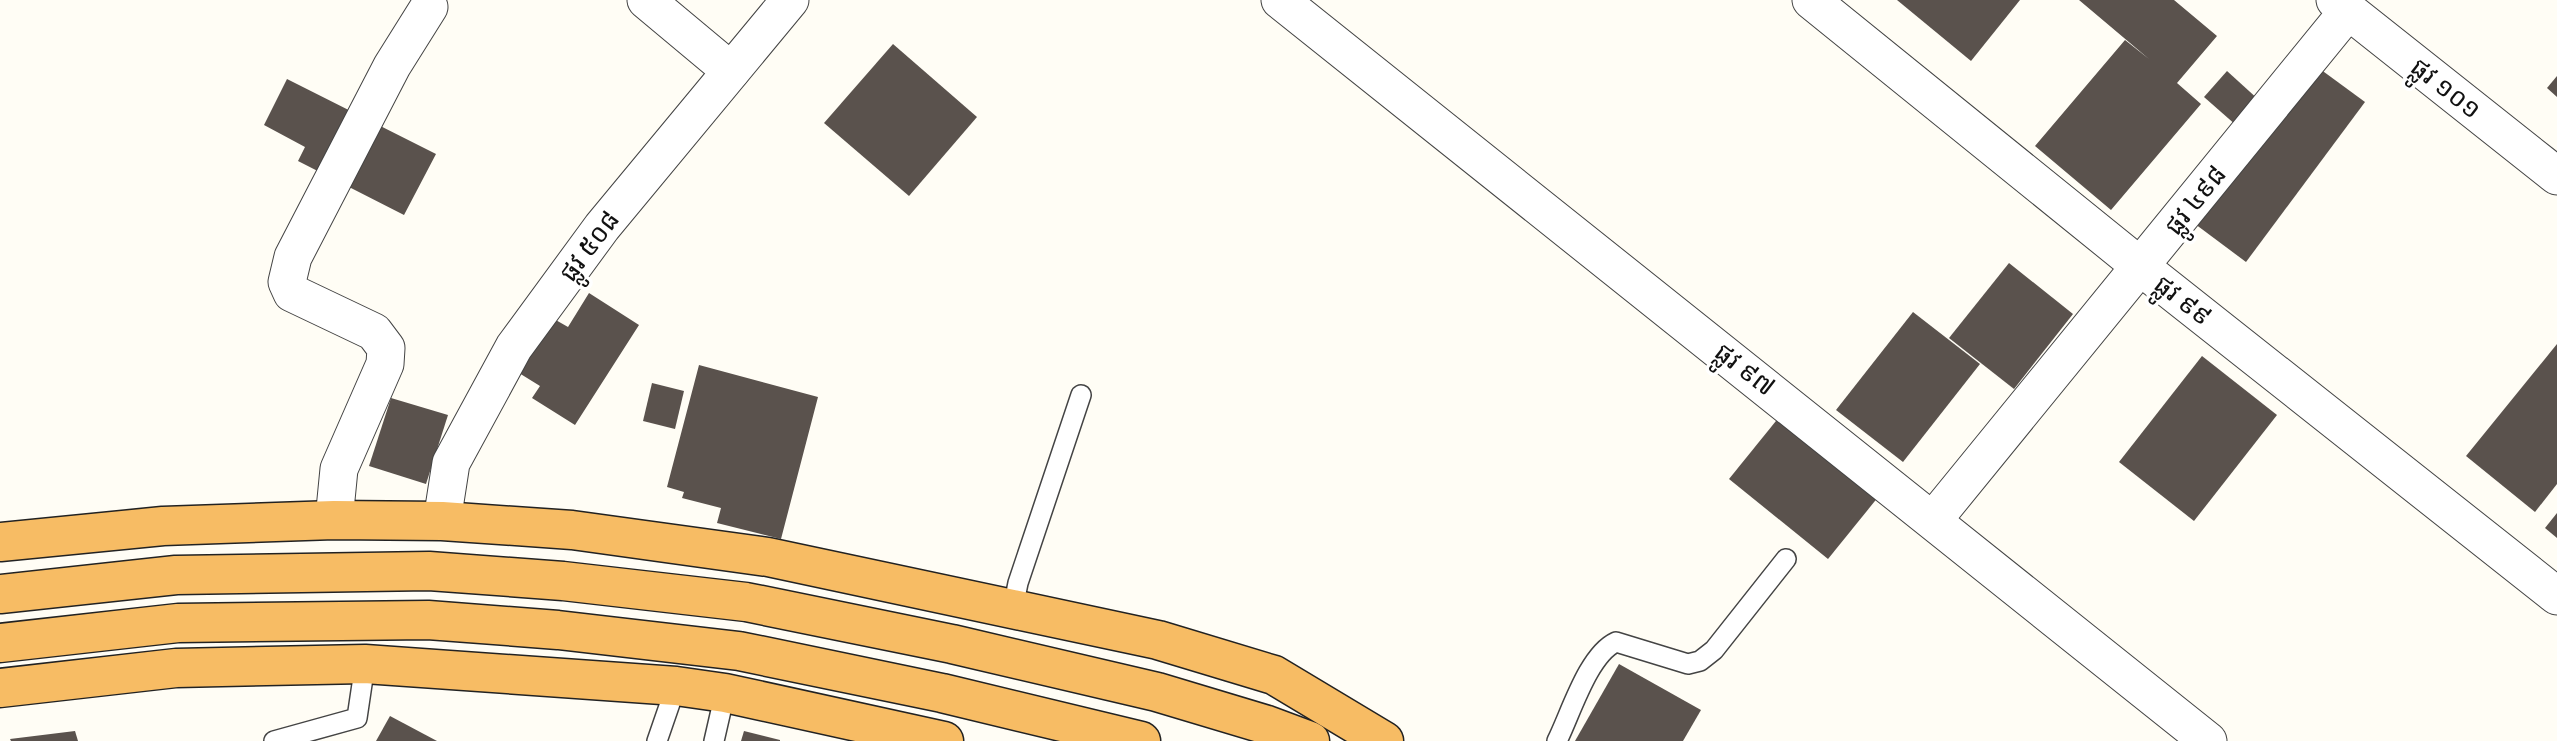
<svg xmlns="http://www.w3.org/2000/svg" width="2557" height="741" viewBox="0 0 2557 741" font-family="'Zilla Slab','Noto Sans Khmer',serif">
<style>
.building{fill:#5a524d}
.lines{fill:none;stroke-linecap:round;stroke-linejoin:round}
.service-casing{stroke:#444;stroke-width:22}
.minor-casing{stroke:#444;stroke-width:39}
.trunk-casing{stroke:#222;stroke-width:41}
.service{stroke:#fff;stroke-width:19}
.minor{stroke:#fff;stroke-width:37}
.trunk{stroke:#f7bc64;stroke-width:38}
.labels{text-anchor:middle;stroke-width:7;stroke-linejoin:round;paint-order:stroke}
.street-label{font-size:26px;fill:#111;stroke:#fff}
</style>
<rect width="100%" height="100%" fill="#fffdf5"/>
<g class="building">
<path d="M1897 0H2020L1971 61Z"/>
<path d="M2079 0H2174L2217 36 2177 83 2201 104 2111 210 2035 146 2125 40 2149 59Z"/>
<path d="M893 44 977 117 909 196 824 123Z"/>
<path d="M2305 58 2365 102 2246 262 2183 215Z"/>
<path d="M2227 71 2260 101 2237 126 2204 97Z"/>
<path d="M2557 76V97L2547 88Z"/>
<path d="M287 79 436 154 404 215 298 161 305 147 264 125Z"/>
<path d="M2009 263 2073 314 2014 389 1949 338Z"/>
<path d="M589 293 639 325 575 425 532 398 540 386 519 373 554 319 568 327Z"/>
<path d="M1913 312 1980 364 1903 462 1836 410Z"/>
<path d="M2557 344V484L2535 512 2466 456Z"/>
<path d="M2202 356 2277 415 2194 521 2119 462Z"/>
<path d="M699 365 818 397 781 539 717 523 721 508 682 498 684 492 667 487Z"/>
<path d="M652 383 684 391 675 429 643 421Z"/>
<path d="M391 398 448 415 426 484 369 466Z"/>
<path d="M1780 416 1879 496 1828 559 1729 479Z"/>
<path d="M2557 513V538L2545 528Z"/>
<path d="M1619 664 1701 710 1683 741H1575Z"/>
<path d="M390 716 437 741H376Z"/>
<path d="M75 731 78 741H11L10 739Z"/>
<path d="M744 731 780 740V741H741Z"/>
</g>
<g class="lines">
<defs>
<g id="service">
<path d="M1013 608 1018 583 1081 395"/>
<path d="M274 741 357 718 365 664"/>
<path d="M657 741 676 686"/>
<path d="M714 741 725 693"/>
<path d="M1557 741C1571 713 1588 655 1616 642L1688 664 1700 661 1714 650 1786 559"/>
</g>
<g id="minor">
<path d="M646 0 731 71"/>
<path d="M1280 0 2208 741"/>
<path d="M1811 0 2141 267 2557 596"/>
<path d="M2335 0 2557 176"/>
<path d="M1934 519 2348 11"/>
<path d="M334 520 339 469 385 364 386 348 374 332 292 293 287 282 293 257 392 66 429 7"/>
<path d="M442 521 451 463 514 347 602 227 790 0"/>
</g>
<g id="trunk">
<path d="M0 542 163 526 334 520 442 521 572 530 768 557 1158 640 1274 675 1384 741"/>
<path d="M0 594 176 575 429 571 563 581 746 602 952 644 1157 692 1267 725 1310 741"/>
<path d="M0 643 178 623 428 620 558 630 739 651 942 693 1141 741"/>
<path d="M0 688 176 668 365 664 676 686 725 693 944 741"/>
</g>
</defs>
<use href="#service" class="service-casing"/>
<use href="#minor" class="minor-casing"/>
<use href="#trunk" class="trunk-casing"/>
<use href="#service" class="service"/>
<use href="#minor" class="minor"/>
<use href="#trunk" class="trunk"/>
</g>
<g class="labels">
<g class="street-label">
<text transform="translate(2446 88) rotate(38)" y="9">ផ្លូវ ១០១</text>
<text transform="translate(2195 200) rotate(-51)" y="9">ផ្លូវ ៤៩៨</text>
<text transform="translate(589 246) rotate(-53)" y="9">ផ្លូវ ៥០៨</text>
<text transform="translate(2183 300) rotate(38)" y="9">ផ្លូវ ៩៩</text>
<text transform="translate(1745 369) rotate(38)" y="9">ផ្លូវ ៩៧</text>
</g>
</g>
</svg>
